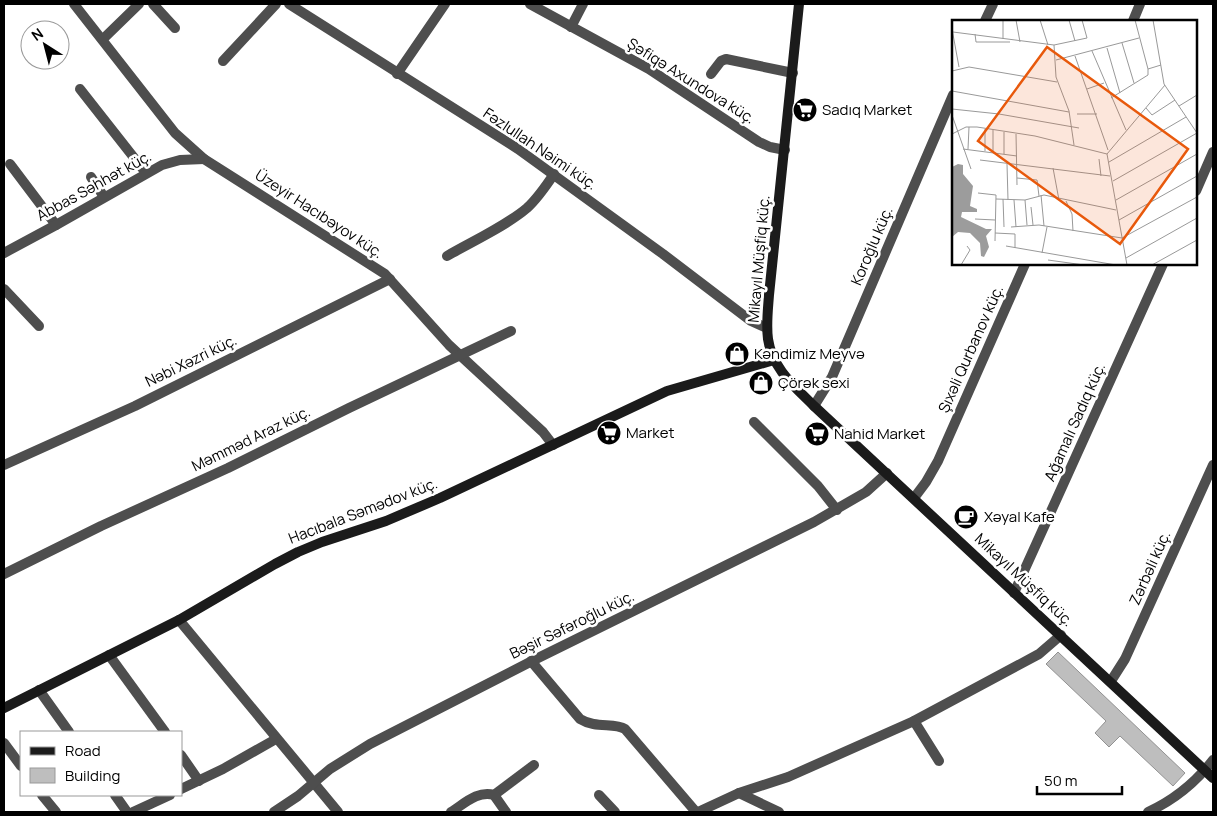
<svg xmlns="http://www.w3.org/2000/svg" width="1217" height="816" viewBox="0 0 1217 816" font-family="Manrope,sans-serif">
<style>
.building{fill:#bebebe;stroke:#929292}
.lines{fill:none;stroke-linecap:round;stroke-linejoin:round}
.street{stroke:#4e4e4e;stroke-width:10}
.secondary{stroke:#1b1b1b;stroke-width:10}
.labels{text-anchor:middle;stroke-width:5;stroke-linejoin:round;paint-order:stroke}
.street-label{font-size:15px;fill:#000;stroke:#fff}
.poi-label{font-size:15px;fill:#000;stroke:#fff;text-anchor:start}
.inset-road{fill:none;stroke:#999;stroke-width:1}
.view{fill:#e8590c;fill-opacity:0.15;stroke:#e8590c;stroke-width:2.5}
.inset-edge{fill:none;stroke:#000;stroke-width:2.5}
</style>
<rect width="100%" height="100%" fill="#fff"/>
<path class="building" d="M1058 652 1185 773 1173 786 1120 736 1109 747 1095 733 1106 721 1046 664Z"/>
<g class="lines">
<g class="street">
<path d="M74 4 175 133 204 159 385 274 449 345 543 432 553 445"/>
<path d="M153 4 175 28"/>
<path d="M289 4 518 149 663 254 751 321 767 328"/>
<path d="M530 4 649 69 759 142 770 147 785 150"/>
<path d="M985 21 993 4"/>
<path d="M1133 21 1140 4"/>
<path d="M571 27 583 4"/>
<path d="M103 39 139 4"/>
<path d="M223 61 276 4"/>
<path d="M397 74 445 4"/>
<path d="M711 74 721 61 726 59 793 73"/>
<path d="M80 89 146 173"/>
<path d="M10 164 56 225"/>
<path d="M91 177 104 197"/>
<path d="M1196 191 1213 152"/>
<path d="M4 253 56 225 162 165 180 160 204 159"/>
<path d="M447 256C471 242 506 226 527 208 538 198 546 186 554 174"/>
<path d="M4 289 39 326"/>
<path d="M814 406 832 377 953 95"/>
<path d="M754 422 818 486 837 510"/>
<path d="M4 465 135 406 390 279"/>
<path d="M914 498 926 482 938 461 1025 264"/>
<path d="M4 574 101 526 228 468 349 408 511 331"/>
<path d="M1014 593 1163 264"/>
<path d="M179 620 338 812"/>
<path d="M109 655 165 732"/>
<path d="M531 661 580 719C596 729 614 722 625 729L696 812"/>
<path d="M1111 681 1125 659 1213 465"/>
<path d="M39 690 69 732"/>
<path d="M914 721 939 761"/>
<path d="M4 743 21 766"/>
<path d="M181 755 199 781"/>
<path d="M181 789 223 769 276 739"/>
<path d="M739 793 779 812"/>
<path d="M42 795 56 812"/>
<path d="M115 795 127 812"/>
<path d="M494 795 534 765"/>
<path d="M599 795 615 812"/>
<path d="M133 812 170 795"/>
<path d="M274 812 298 796 330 769 370 744 536 659 814 522 866 492 887 473"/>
<path d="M451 812C464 804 478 790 494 795L506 812"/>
<path d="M698 812 739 793 788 777 914 721 1039 654 1061 635"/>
<path d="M1148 812C1174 800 1196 782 1213 760"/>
</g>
<g class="secondary">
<path d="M799 4 769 295C768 309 766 325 768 339 772 368 794 386 814 406L1213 778"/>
<path d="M4 708 179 620 275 564 298 552 322 542 386 521 440 498 667 391 774 360"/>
</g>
</g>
<defs>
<symbol id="supermarket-disc" viewBox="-11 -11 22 22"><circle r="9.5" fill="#000" stroke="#fff"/><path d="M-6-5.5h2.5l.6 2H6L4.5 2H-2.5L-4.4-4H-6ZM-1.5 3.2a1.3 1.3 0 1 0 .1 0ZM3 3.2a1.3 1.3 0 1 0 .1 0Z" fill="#fff"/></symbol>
<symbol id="shop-disc" viewBox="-11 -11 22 22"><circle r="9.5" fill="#000" stroke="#fff"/><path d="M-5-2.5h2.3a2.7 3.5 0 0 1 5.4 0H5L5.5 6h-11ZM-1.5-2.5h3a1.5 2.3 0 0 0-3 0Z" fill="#fff"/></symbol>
<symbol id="cafe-disc" viewBox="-11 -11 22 22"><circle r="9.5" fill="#000" stroke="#fff"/><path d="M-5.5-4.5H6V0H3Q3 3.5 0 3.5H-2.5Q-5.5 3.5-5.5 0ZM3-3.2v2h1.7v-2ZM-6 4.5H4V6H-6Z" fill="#fff"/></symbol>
</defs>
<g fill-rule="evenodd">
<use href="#supermarket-disc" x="791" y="96" width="28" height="28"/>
<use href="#shop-disc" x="723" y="340" width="28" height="28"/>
<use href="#shop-disc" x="747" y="369" width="28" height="28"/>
<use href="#supermarket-disc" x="595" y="419" width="28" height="28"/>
<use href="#supermarket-disc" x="803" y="420" width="28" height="28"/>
<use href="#cafe-disc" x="952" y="503" width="28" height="28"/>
</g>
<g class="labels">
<g class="street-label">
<text transform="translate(691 81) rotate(32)" y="5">Şəfiqə Axundova küç.</text>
<text transform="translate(540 149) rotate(34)" y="5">Fəzlullah Nəimi küç.</text>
<text transform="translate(94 186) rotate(-29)" y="5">Abbas Səhhət küç.</text>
<text transform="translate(319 214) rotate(33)" y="5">Üzeyir Hacıbəyov küç.</text>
<text transform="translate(872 246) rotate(-67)" y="5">Koroğlu küç.</text>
<text transform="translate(759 259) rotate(-85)" y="5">Mikayıl Müşfiq küç.</text>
<text transform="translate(971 349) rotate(-66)" y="5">Şıxəli Qurbanov küç.</text>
<text transform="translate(191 361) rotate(-26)" y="5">Nəbi Xəzri küç.</text>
<text transform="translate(1075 422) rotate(-66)" y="5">Ağamalı Sadıq küç.</text>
<text transform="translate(251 439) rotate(-26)" y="5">Məmməd Araz küç.</text>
<text transform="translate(363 511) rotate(-21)" y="5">Hacıbala Səmədov küç.</text>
<text transform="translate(1150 568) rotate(-66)" y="5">Zərbəli küç.</text>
<text transform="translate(1024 580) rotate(43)" y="5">Mikayıl Müşfiq küç.</text>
<text transform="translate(572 625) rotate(-26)" y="5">Bəşir Səfəroğlu küç.</text>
</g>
<g class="poi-label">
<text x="822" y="115">Sadıq Market</text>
<text x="754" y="359">Kəndimiz Meyvə</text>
<text x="778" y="388">Çörək sexi</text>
<text x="626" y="438">Market</text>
<text x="834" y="439">Nahid Market</text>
<text x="984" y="522">Xəyal Kafe</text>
</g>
</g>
<g transform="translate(952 20)">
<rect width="245" height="245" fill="#fff"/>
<path d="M6 144 11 145V154L21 166 18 186 25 189V192H10L9 197 34 209H40L34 216 37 227 32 237 29 236 28 223 18 213 6 212 0 217V147Z" fill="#9c9c9c"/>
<path class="inset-road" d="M51 0V19M64 0 68 22M88 0 96 25M117 0 123 21M183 0 196 49M201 0 212 64 245 113M0 9 7 47M1 12 102 25 135 18 130 0M23 14 24 22H58M170 23 182 63M102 25 104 57 117 91 122 125M155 28 168 73M140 31 174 110M123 36 156 130M104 40 187 18M0 51 17 47 105 62M135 69 152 63M0 71 117 92M159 78 196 55V49L209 45M227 86 245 75M194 88 200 95 223 80M0 89 47 94 127 108M125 94H145M0 95 19 149M33 109V131M41 110V132M0 114 14 107H25L83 116 155 134M64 114 65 165M11 129 65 136M16 129 17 107M52 134V112M147 139 149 156M28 140 158 156M157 142 234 97M55 144 56 180M101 148 107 180M65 158 85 160 87 176M161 161 245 113M26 173 44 175 43 221M89 175 92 206M44 179 73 180 92 175 164 190M51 179 52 207M62 180 64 207M73 180 75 205M164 180 245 134M114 181 120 194 121 211M79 187 81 205M23 199 43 200M167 200 245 156M59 207 87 205 170 218 245 177M43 213 63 214V228M54 226 164 245M90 233 95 207M174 238 245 198M96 240 132 245M9 245 18 230 15 226M175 245 155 134 213 65M200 245 245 220"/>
<path class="view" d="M95 27 236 129 168 224 26 121Z"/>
<rect width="245" height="245" class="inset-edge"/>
</g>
<rect width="1217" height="816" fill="none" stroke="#000000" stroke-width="10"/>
<rect x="20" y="731" width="162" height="65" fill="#ffffff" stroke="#999999"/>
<rect x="30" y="747" width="25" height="8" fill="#1b1b1b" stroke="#999999"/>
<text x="65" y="756" font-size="15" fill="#000000">Road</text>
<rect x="30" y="768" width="25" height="15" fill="#bebebe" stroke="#999999"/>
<text x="65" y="781" font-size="15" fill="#000000">Building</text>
<g transform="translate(45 45) rotate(324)"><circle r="24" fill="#ffffff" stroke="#999999"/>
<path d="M0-4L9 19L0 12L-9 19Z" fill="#000000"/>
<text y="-8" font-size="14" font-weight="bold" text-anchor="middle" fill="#000000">N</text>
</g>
<path d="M1037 786v8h85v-8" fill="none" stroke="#000000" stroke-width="2.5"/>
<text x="1044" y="786" font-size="15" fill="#000000" stroke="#ffffff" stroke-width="4" paint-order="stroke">50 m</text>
</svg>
